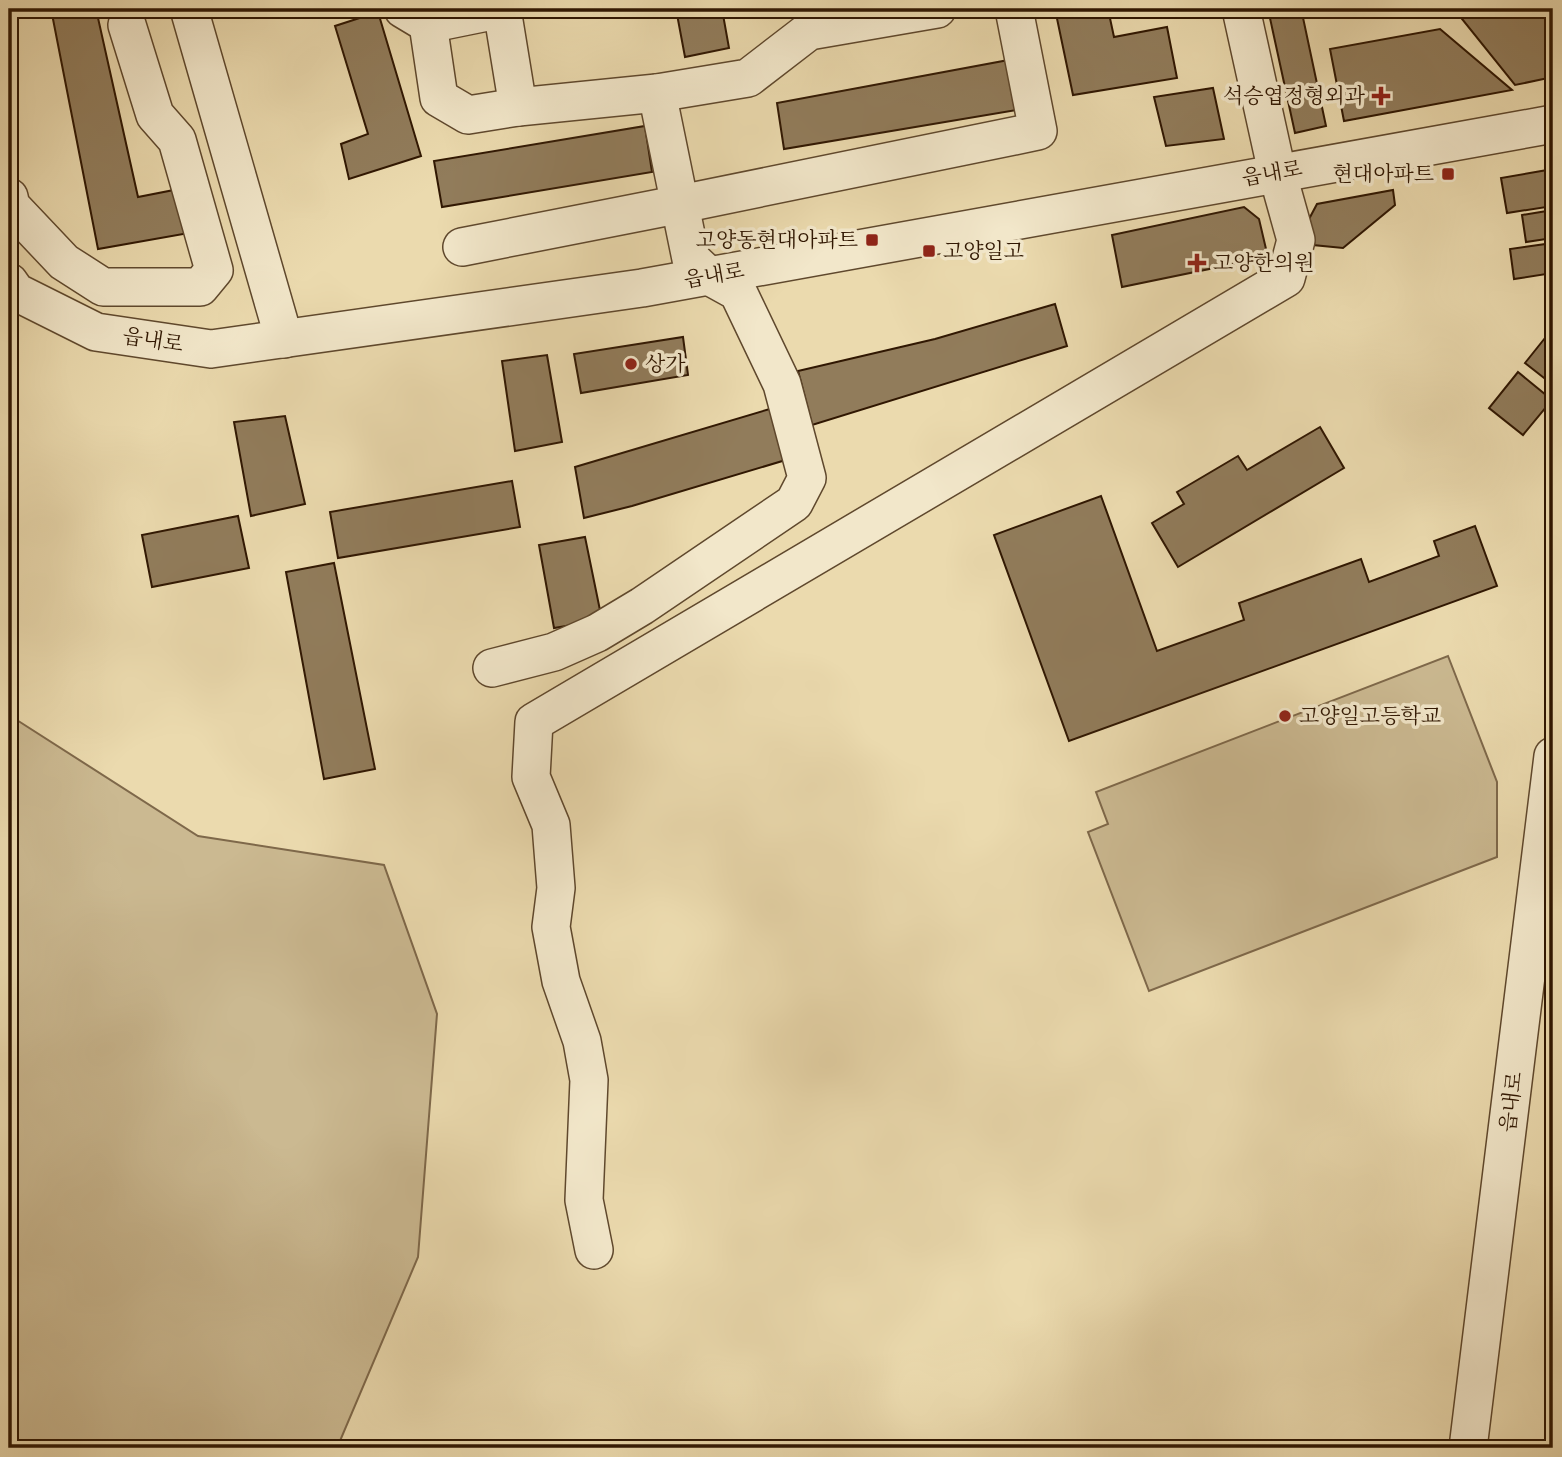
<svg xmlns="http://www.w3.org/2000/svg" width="1562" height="1457" viewBox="0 0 1562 1457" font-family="'Old Standard TT','Noto Serif KR',serif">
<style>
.green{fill:#cbb991;stroke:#7e684a;stroke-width:2}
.building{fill:#917c5b;stroke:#301702;stroke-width:2}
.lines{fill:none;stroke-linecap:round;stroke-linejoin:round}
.minor-casing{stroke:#5f482d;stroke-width:40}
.minor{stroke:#f2e7ca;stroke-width:37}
.poi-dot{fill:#8f2418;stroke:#f2e7ca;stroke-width:2.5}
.labels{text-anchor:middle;stroke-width:7;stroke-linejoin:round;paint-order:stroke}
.poi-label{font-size:21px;fill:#301702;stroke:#f2e7ca;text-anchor:start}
.street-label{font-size:21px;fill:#301702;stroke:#f2e7ca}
</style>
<rect width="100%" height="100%" fill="#ebdaae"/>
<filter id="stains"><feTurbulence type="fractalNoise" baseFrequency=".00286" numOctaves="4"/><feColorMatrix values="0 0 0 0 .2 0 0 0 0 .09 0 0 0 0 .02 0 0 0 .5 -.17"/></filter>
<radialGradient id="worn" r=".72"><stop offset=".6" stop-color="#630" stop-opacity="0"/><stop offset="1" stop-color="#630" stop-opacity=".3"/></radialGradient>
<g class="green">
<path d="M1448 656 1497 782V857L1149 991 1088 832 1108 824 1096 792Z"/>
<path d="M9 715 198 836 384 865 437 1014 418 1257 337 1448H9Z"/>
</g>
<g class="building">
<path d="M83 9H96L138 197 179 189 189 233 98 249 52 14Z"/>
<path d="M676 9H722L729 48 685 57Z"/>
<path d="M1055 9H1108L1114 37 1167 27 1177 78 1073 95Z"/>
<path d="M1268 9H1316L1302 13 1326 126 1295 133Z"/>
<path d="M1454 9H1543L1550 17 1553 32V77L1515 85Z"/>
<path d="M378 12 421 156 349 179 341 144 368 134 335 26Z"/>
<path d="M1440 29 1512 90 1344 121 1330 49Z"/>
<path d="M1014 59 1023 109 784 149 777 103Z"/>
<path d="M1213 88 1224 139 1166 146 1154 97Z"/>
<path d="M645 126 652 172 442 207 434 161Z"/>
<path d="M1553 169V206L1507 213 1501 178Z"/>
<path d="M1393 190 1395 205 1343 248 1313 245 1308 221 1317 204Z"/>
<path d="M1244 207 1259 219 1266 249 1253 260 1122 287 1112 235Z"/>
<path d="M1553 210V238L1526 242 1522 215Z"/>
<path d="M1553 243V273L1514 279 1510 249Z"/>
<path d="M1055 304 1067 346 812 425 798 371 935 339Z"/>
<path d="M1553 328V385L1525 363Z"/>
<path d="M683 337 688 375 581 393 574 354Z"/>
<path d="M547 355 562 442 515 451 502 361Z"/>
<path d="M1518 372 1552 400 1523 435 1489 408Z"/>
<path d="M773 408 789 459 632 506 584 518 575 467Z"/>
<path d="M285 416 305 504 251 516 234 422Z"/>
<path d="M1320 427 1344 468 1178 567 1152 523 1184 504 1177 492 1238 456 1247 470Z"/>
<path d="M512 481 520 527 338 558 330 512Z"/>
<path d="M1101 496 1157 651 1244 620 1239 603 1361 559 1369 582 1439 556 1434 541 1475 526 1497 586 1069 741 994 535Z"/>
<path d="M238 516 249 568 152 587 142 535Z"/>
<path d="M585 537 602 620 554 628 539 545Z"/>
<path d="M334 563 375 769 324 779 286 572Z"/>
</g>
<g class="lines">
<defs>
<g id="minor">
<path d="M189 9 284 339"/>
<path d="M403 9 428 24 439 98 468 115 518 107 657 93 748 78 809 31 937 9"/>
<path d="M502 9 518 107"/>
<path d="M428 24 502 9"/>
<path d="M9 197 11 206 64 262 103 287H200L214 270 177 140 155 115 127 25"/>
<path d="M462 247 681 204 1038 131 1014 9"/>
<path d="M9 282 16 292 96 332 211 349 642 288 1553 124"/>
<path d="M492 668 554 652 597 633 642 606 794 503 807 478 782 384 738 292 709 276 691 259 657 93"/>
<path d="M594 1250 584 1200 589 1080 582 1041 561 981 551 927 556 888 551 825 531 777 534 722 1286 278 1296 240 1277 172 1241 9"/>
<path d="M1468 1448 1553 756"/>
</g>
</defs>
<use href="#minor" class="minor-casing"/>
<use href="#minor" class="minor"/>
</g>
<g class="poi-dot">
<path d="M1377.5 85.5h7v7h7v7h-7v7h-7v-7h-7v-7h7z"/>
<rect x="1441" y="167" width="14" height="14" rx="3.5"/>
<rect x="865" y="233" width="14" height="14" rx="3.5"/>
<rect x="922" y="244" width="14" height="14" rx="3.5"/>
<path d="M1193.5 252.5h7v7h7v7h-7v7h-7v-7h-7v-7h7z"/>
<circle cx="631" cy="364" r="7"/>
<circle cx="1285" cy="716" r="7"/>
</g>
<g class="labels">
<g class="poi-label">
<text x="1365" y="103" text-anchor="end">석승엽정형외과</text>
<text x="1434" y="181" text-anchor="end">현대아파트</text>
<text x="858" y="247" text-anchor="end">고양동현대아파트</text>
<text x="943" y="258">고양일고</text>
<text x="1213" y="270">고양한의원</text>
<text x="645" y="371">상가</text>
<text x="1299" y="723">고양일고등학교</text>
</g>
<g class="street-label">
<text transform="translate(1272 173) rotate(-10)" y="7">읍내로</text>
<text transform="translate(714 275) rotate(-10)" y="7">읍내로</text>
<text transform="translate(153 340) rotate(9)" y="7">읍내로</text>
<text transform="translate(1511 1102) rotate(-83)" y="7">읍내로</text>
</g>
</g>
<rect width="1562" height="1457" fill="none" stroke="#ebdaae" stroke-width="35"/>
<rect x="10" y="10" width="1541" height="1436" fill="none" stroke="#301702" stroke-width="3.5"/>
<rect x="18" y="18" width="1527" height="1422" fill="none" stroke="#301702" stroke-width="2"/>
<rect width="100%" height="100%" filter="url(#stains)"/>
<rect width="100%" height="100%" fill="url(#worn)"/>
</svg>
